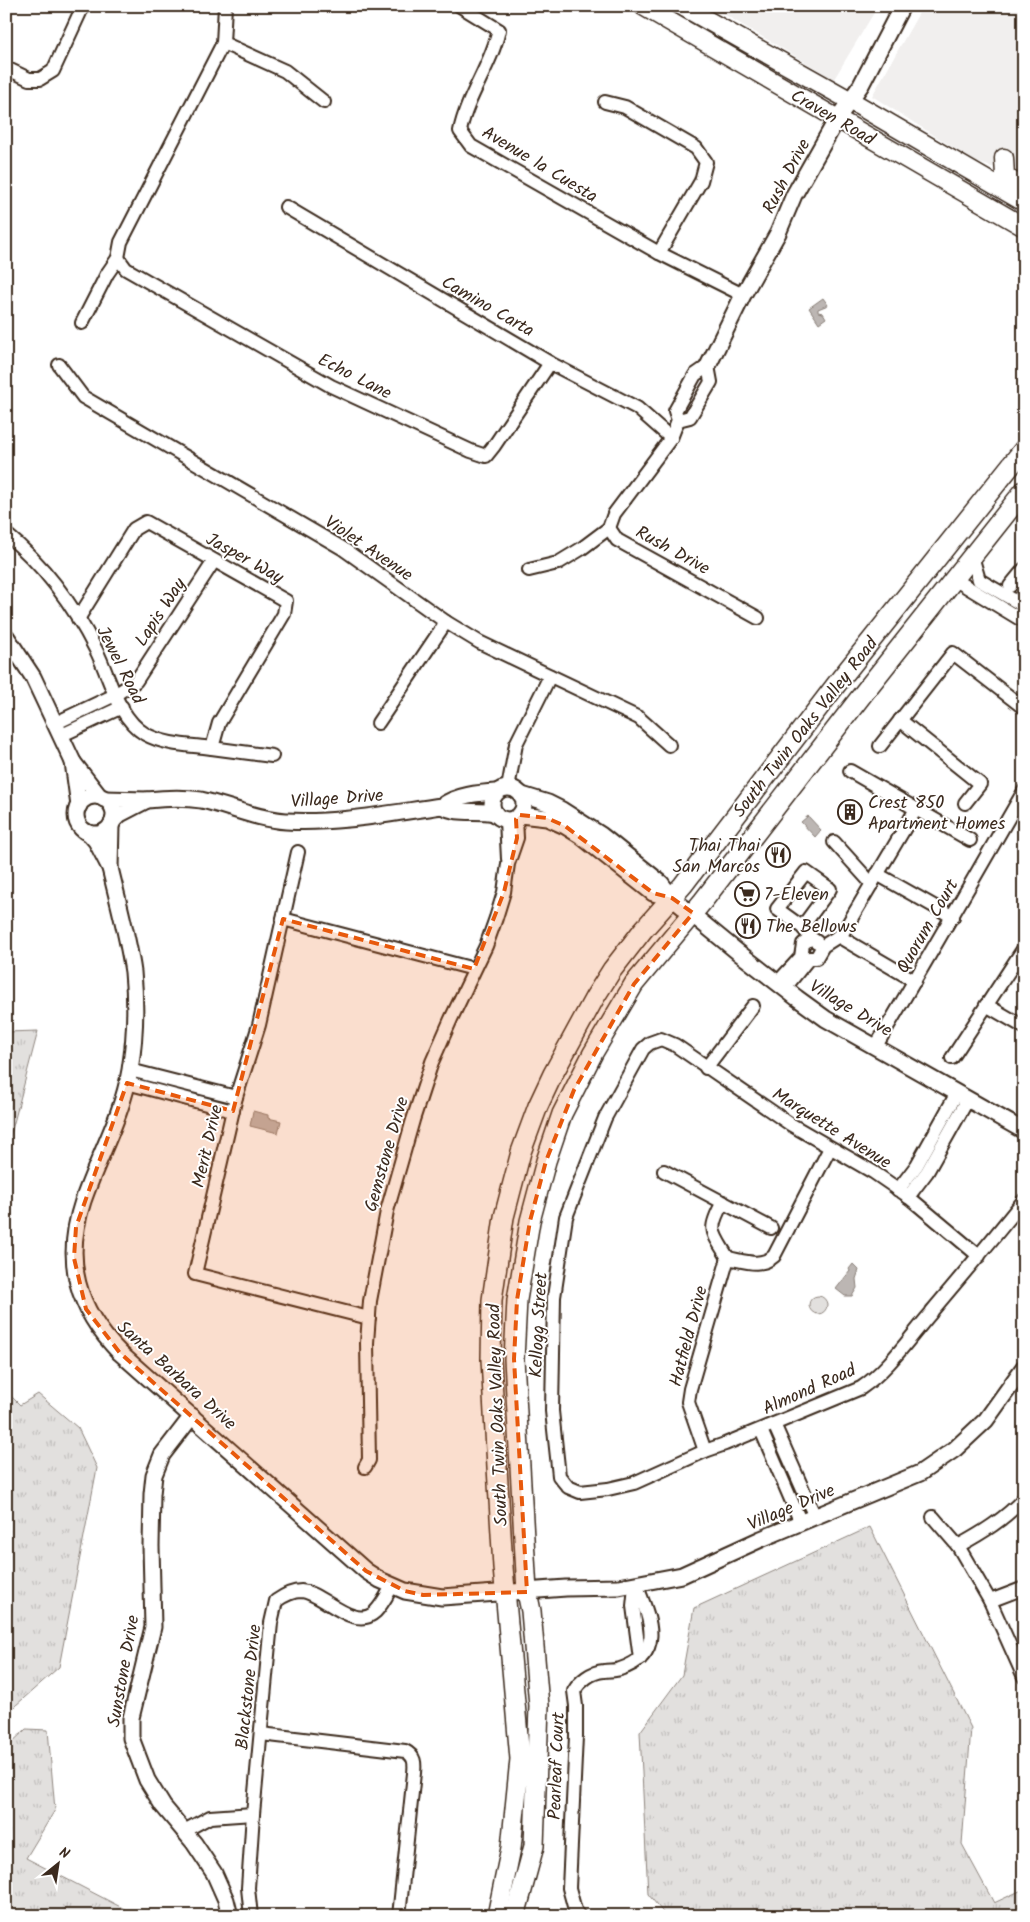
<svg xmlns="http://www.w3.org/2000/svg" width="1030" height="1922" viewBox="0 0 1030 1922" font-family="Kalam,sans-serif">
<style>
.built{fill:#f1efee}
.grass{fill:url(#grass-tufts);stroke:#8e857e}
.park{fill:#e2e0de;stroke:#8e857e}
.water{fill:#bcb6b3;stroke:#887e77}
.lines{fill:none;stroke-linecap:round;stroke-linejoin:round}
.minor-casing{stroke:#3b2a1e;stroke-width:16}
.tertiary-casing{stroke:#3b2a1e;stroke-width:19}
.secondary-casing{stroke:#3b2a1e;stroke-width:21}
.primary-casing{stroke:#3b2a1e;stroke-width:22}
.minor{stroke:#fff;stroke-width:12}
.tertiary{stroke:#fff;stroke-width:15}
.secondary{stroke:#fff;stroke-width:18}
.primary{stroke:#fff;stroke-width:19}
.marked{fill:#e8590c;fill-opacity:0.2;stroke:#e8590c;stroke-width:4;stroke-dasharray:10 6;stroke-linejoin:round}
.labels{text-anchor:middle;stroke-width:4;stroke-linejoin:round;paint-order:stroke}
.street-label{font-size:18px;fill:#3b2a1e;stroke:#fff}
.poi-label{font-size:18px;fill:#3b2a1e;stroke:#fff;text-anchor:start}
</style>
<defs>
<pattern id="grass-tufts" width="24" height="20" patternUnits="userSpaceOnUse" patternTransform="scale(1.25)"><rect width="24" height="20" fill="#e2e0de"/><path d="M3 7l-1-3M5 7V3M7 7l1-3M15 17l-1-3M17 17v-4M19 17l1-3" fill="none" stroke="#c3c0be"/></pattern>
</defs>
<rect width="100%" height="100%" fill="#fff"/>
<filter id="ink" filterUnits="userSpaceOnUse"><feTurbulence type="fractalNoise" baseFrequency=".02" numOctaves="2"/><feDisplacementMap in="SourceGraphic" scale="10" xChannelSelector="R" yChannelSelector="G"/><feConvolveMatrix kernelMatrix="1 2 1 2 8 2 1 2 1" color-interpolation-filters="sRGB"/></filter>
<g filter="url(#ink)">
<g class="built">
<path d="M710 6H878L834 79Z"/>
<path d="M923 6H1024V177L976 162 872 96Z"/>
</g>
<g class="grass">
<path d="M38 1031 6 1153V1032Z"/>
<path d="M6 1391 20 1405 38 1394 78 1428 97 1468 59 1667 6 1714Z"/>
<path d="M870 1527 971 1728 962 1844 994 1903 1024 1889V1916H666L648 1894 640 1732 682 1675 694 1608Z"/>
<path d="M26 1729 48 1730 55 1810 26 1858 138 1916H6V1748Z"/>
</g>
<circle class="park" cx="818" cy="1305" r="9"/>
<g class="water">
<path d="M823 298 828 305 818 309V312L823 313 826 318 819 323 809 308Z"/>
<path d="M808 816 821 830 815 837 801 822Z"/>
<path d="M253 1111 268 1115V1118L281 1121 278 1133 250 1126Z"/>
<path d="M853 1264 859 1270 856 1279 857 1288 852 1296H845L836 1289 850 1271 849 1269Z"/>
</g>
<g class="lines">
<defs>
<g id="minor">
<path d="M460 6 499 30C491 66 467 96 460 131L471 146 659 253 743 295"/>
<path d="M223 43 285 71 324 102"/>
<path d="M6 68 29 79H40L53 71 83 6"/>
<path d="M605 102 625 107 696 148 706 162 701 181 659 253"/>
<path d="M286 207 550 363 637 408 671 438"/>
<path d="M118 258 126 269 331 386 471 451 486 456 494 446 550 363"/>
<path d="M82 323 107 274 118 258 121 242 223 43 225 6"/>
<path d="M59 365 83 397 342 548 446 622 479 642 639 718 669 745"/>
<path d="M609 528 614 514 671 438 678 420 675 411 695 375 708 366 711 382 690 417 678 420"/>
<path d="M609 528 617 540 758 618"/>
<path d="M6 534C44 565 74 606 96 650 110 677 117 717 145 734 163 744 185 745 204 747 227 750 249 753 272 756"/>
<path d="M972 556 979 580 1024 606"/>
<path d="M529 570 558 563 581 549 609 528"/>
<path d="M954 579 1020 619H1024"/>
<path d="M1010 586 1024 569"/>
<path d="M78 619 134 529 146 522 286 601 284 614 219 723 212 748"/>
<path d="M900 720 980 784 965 803"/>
<path d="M56 723 115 695 136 681 214 561"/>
<path d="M378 723 446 622"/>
<path d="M62 735 122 707"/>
<path d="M880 746 953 653 1024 708"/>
<path d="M850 771 970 840"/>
<path d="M508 788 516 744 550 676"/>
<path d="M506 820 508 859"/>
<path d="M834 842 872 884"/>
<path d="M298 852 259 1025 236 1097 195 1274 369 1318"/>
<path d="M877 874 953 917"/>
<path d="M283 919 474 969"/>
<path d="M802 927 830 889 806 872 777 909 802 927 811 938"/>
<path d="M838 936 915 981"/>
<path d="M777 983 801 957 803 944 811 938 817 942"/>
<path d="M785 988 809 958H816L823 946 842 934 916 809"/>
<path d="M986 1005 1024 1027"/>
<path d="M876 1046C926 962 975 876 1024 791"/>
<path d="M952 1058 1024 948"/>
<path d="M706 1068 753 1006"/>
<path d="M130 1070 236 1097"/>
<path d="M127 1083 233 1111"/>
<path d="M664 1171 771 1228"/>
<path d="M898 1190 917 1165 957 1093"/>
<path d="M908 1197 927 1172 968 1099"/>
<path d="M723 1202C707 1231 712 1231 728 1258"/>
<path d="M979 1256 905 1194 873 1172 790 1124 675 1045 661 1039 650 1043 643 1049 605 1118 566 1217 554 1297 552 1411 559 1476 568 1487 580 1492 608 1489 634 1483 705 1451 725 1444 861 1388C888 1370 910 1337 931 1313L932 1311C963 1274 994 1238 1024 1200"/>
<path d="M728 1258C744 1261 761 1268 774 1256L830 1148"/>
<path d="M774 1424 815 1517"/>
<path d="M761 1430 801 1523"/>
<path d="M705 1451 688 1402 690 1389 728 1258"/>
<path d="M365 1467 369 1460 367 1343 370 1301 387 1211 413 1120 432 1062 451 1019 486 946 496 918 504 892 508 864 517 838 516 819"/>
<path d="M933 1517 958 1546 990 1601 1024 1677"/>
<path d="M958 1546C982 1533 1005 1519 1024 1498"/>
<path d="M635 1587 633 1606 640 1659"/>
<path d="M990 1601 1024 1588"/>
<path d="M261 1734 405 1751C415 1756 415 1763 414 1773L399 1916"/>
<path d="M184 1831 210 1817 253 1814"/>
<path d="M251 1916 248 1888 253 1814 271 1623 276 1601C283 1596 291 1591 301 1591 322 1592 354 1632 375 1612 382 1605 387 1595 392 1586"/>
<path d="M579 1916 575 1910 569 1888 576 1736V1706L574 1691C580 1681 591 1672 604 1671 609 1670 615 1671 620 1669 667 1654 649 1617 636 1584"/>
</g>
<g id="tertiary">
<path d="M708 366 743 295 778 233 794 195 837 119 861 85 902 6"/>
<path d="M6 636 33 677 73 762"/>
<circle cx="508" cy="804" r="16"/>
<path d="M522 795 548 803 562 810 601 835 661 883 672 898 739 953 797 998 826 1019 1024 1131"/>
<circle cx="95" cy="815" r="19"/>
<path d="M104 799 147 800 120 814 113 821"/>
<path d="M147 800C165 798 183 797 201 800 229 806 256 819 286 821 338 824 391 813 442 806 456 795 479 793 497 792"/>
<path d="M79 806 73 762 100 797"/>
<path d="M442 806C458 815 477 809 495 813"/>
<path d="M520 815 547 818 565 826 581 836 653 893 672 898"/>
<path d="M89 833 96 841 110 868 111 825"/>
<path d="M110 868C118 902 128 937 133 972 136 1003 135 1039 130 1070 122 1117 98 1157 83 1201 63 1261 77 1309 120 1353L366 1571 380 1580 405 1591 442 1597 566 1588 619 1587 682 1575 761 1539 920 1473 955 1449 986 1420 1024 1367"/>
<path d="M192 1416 162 1455 154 1475 152 1494 151 1546 153 1627 131 1718V1738L147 1780 163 1806 194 1843 214 1873 226 1900 230 1916"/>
</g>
<g id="secondary">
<path d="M643 6 1024 227"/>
<path d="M682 6 851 101 1024 202"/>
<path d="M1004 158 1005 176 1024 189"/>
</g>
<g id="primary">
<path d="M497 1916 511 1848 520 1759 503 1567 496 1450 491 1359 492 1300 504 1217 521 1152 538 1106 553 1074 595 997 612 970 643 930 683 885 842 677 1024 449"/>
<path d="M515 1916 534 1846 539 1706 531 1611 527 1592 514 1359 517 1300 530 1221 546 1161 562 1114 593 1053 634 984 703 901 866 690 1024 491"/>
</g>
</defs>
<use href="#minor" class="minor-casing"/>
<use href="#tertiary" class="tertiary-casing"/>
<use href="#secondary" class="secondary-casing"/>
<use href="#primary" class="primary-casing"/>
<use href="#minor" class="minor"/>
<use href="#tertiary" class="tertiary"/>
<use href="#secondary" class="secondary"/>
<use href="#primary" class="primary"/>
</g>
</g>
<path class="marked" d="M520 815 547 818 565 826 653 893 672 898 693 913 634 984 574 1090 546 1161 530 1221 517 1300 514 1359 527 1592 423 1595 405 1591 366 1571 120 1353 86 1309 74 1258 76 1227 127 1083 233 1111 283 919 474 969 504 892 517 838 516 819Z"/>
<defs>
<symbol id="building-ring" viewBox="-11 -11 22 22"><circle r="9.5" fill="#fff" stroke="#3b2a1e" stroke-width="1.5"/><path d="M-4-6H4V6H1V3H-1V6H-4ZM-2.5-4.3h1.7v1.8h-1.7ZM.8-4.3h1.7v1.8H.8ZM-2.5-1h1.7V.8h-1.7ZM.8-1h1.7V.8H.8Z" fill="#3b2a1e"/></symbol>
<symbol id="restaurant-ring" viewBox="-11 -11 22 22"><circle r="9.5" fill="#fff" stroke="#3b2a1e" stroke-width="1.5"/><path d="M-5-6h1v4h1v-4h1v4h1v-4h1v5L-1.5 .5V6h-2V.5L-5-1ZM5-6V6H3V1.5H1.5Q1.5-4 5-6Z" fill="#3b2a1e"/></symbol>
<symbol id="supermarket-ring" viewBox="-11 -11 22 22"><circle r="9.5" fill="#fff" stroke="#3b2a1e" stroke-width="1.5"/><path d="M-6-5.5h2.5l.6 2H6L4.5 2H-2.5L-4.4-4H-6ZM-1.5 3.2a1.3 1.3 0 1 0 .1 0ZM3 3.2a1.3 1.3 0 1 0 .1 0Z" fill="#3b2a1e"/></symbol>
</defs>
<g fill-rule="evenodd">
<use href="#building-ring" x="836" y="798" width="28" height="28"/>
<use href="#restaurant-ring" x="764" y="841" width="28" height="28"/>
<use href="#supermarket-ring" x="733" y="880" width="28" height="28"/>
<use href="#restaurant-ring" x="734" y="912" width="28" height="28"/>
</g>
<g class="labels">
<g class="street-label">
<text transform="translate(833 117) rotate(30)" y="6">Craven Road</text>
<text transform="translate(540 164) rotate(31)" y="6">Avenue la Cuesta</text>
<text transform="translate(786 176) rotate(-62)" y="6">Rush Drive</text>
<text transform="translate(488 306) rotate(30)" y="6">Camino Carta</text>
<text transform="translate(355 376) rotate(27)" y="6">Echo Lane</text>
<text transform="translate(369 548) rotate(34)" y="6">Violet Avenue</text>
<text transform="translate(673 550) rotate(29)" y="6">Rush Drive</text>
<text transform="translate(245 558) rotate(29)" y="6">Jasper Way</text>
<text transform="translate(160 612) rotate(-57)" y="6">Lapis Way</text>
<text transform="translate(121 665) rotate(63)" y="6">Jewel Road</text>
<text transform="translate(805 727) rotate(-52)" y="6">South Twin Oaks Valley Road</text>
<text transform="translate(337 798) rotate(-4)" y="6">Village Drive</text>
<text transform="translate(927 926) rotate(-60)" y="6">Quorum Court</text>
<text transform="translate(851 1008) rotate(31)" y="6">Village Drive</text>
<text transform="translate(832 1128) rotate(32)" y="6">Marquette Avenue</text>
<text transform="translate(207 1146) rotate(-77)" y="6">Merit Drive</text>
<text transform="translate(386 1154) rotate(-74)" y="6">Gemstone Drive</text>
<text transform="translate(538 1325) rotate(-87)" y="6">Kellogg Street</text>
<text transform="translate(688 1336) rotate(-75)" y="6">Hatfield Drive</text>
<text transform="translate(177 1375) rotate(42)" y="6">Santa Barbara Drive</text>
<text transform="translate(809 1389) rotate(-24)" y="6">Almond Road</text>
<text transform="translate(497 1415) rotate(-92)" y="6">South Twin Oaks Valley Road</text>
<text transform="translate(791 1507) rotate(-23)" y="6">Village Drive</text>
<text transform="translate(123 1671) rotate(-80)" y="6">Sunstone Drive</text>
<text transform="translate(248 1687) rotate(-84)" y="6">Blackstone Drive</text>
<text transform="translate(556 1766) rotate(-88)" y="6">Pearleaf Court</text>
</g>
<g class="poi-label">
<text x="868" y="808">Crest 850<tspan x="868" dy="21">Apartment Homes</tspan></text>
<text x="760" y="851" text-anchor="end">Thai Thai<tspan x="760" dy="21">San Marcos</tspan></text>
<text x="764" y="900">7-Eleven</text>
<text x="766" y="932">The Bellows</text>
</g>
</g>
<rect width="1030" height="1922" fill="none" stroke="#fff" stroke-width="25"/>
<rect x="12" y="12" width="1005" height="1897" fill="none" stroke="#3b2a1e" stroke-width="2" filter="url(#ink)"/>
<g transform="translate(58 1864) rotate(30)" stroke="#ffffff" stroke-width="4" paint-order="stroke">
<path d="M0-4L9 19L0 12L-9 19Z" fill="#3b2a1e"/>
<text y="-8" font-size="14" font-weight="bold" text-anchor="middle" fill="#3b2a1e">N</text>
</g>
</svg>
